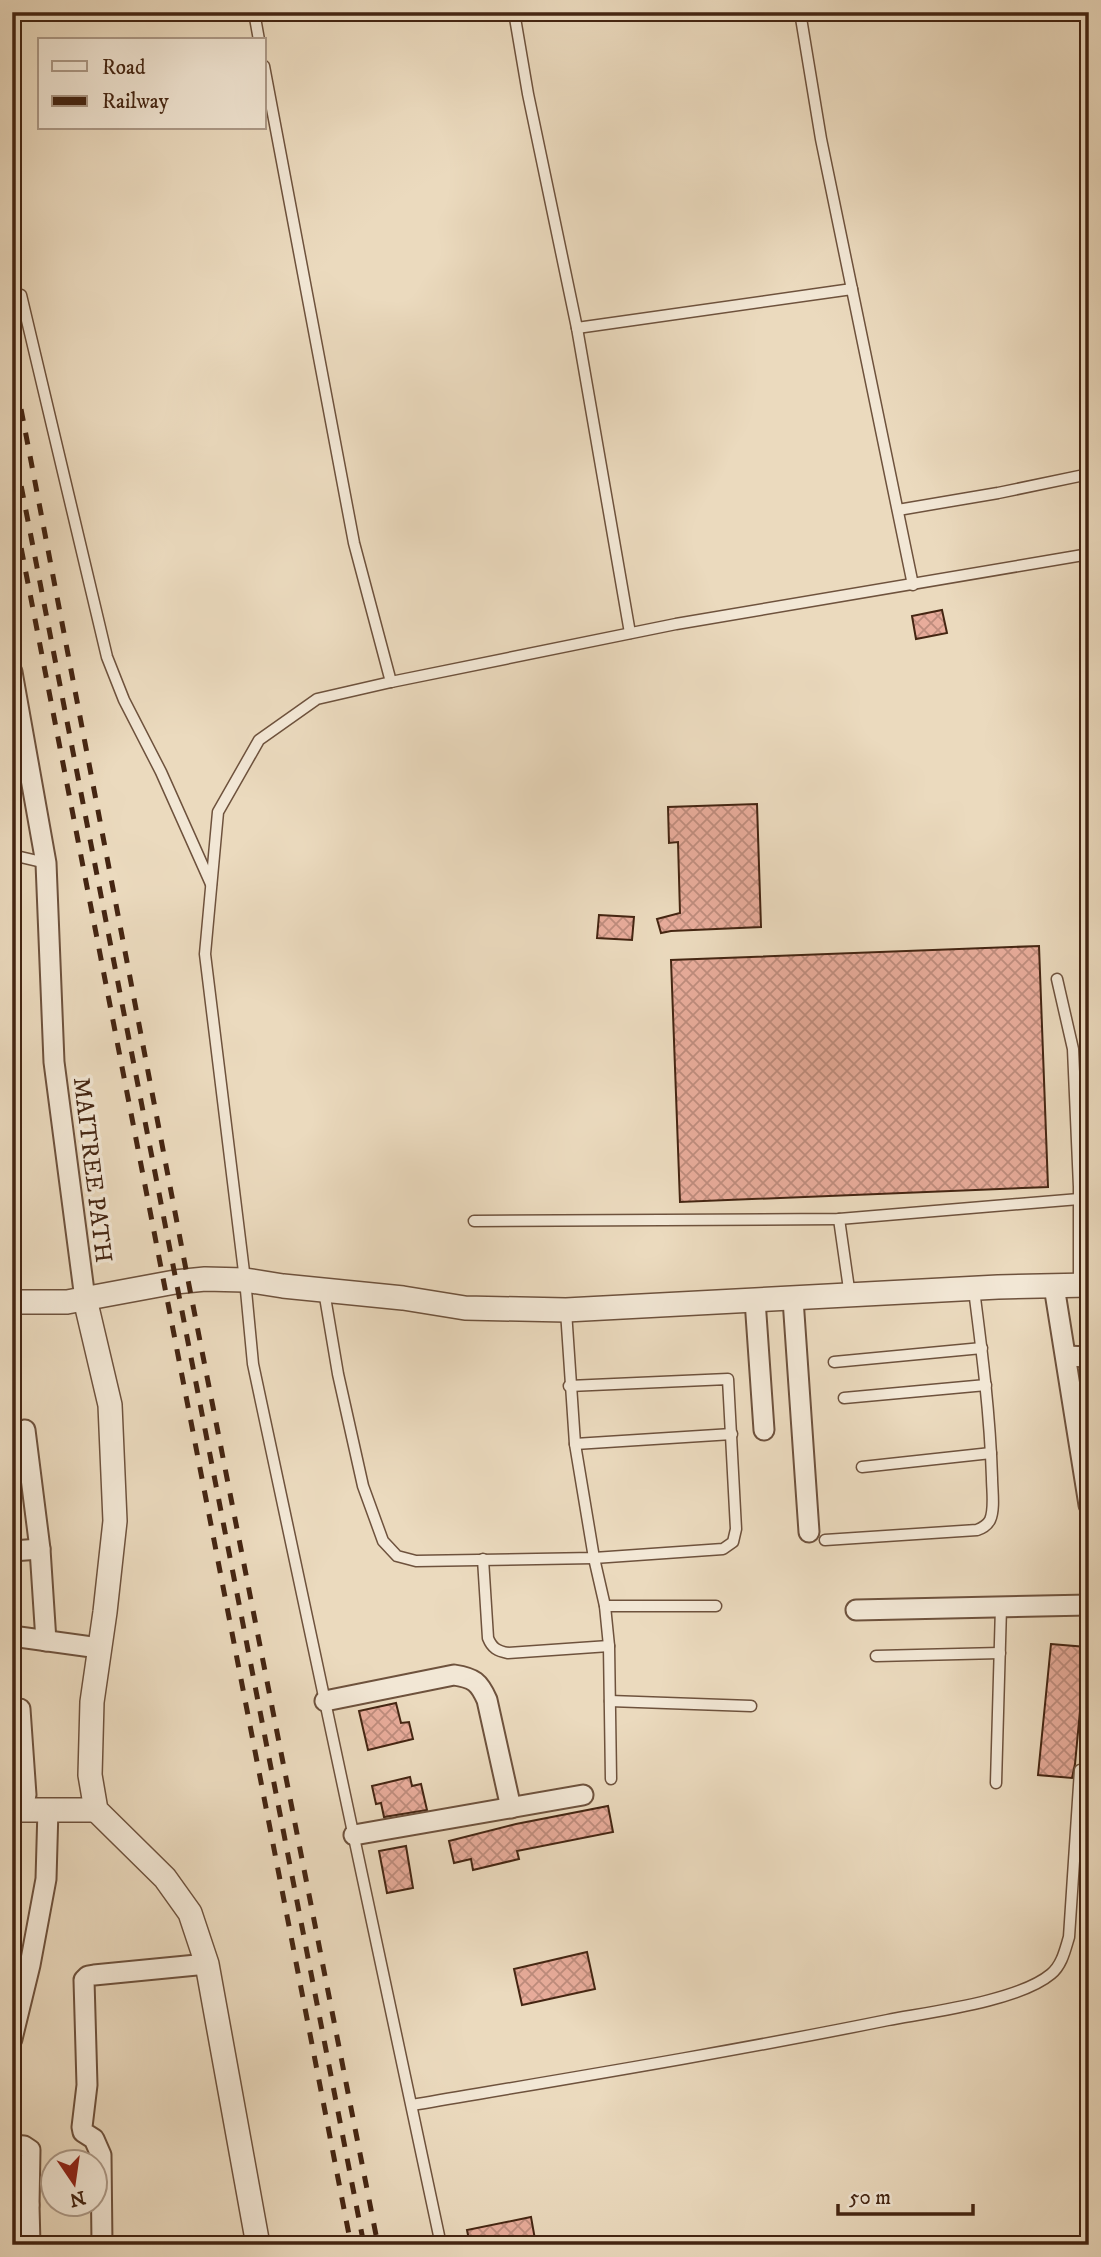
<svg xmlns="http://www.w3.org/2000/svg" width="1101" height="2257" viewBox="0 0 1101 2257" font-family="'IM FELL DW Pica',serif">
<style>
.building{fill:url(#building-cross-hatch);stroke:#442512;stroke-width:2}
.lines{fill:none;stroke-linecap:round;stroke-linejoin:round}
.service-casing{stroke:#6e523d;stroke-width:13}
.minor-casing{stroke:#6e523d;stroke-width:23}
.tertiary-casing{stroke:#6e523d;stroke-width:26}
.service{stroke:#f2e7d5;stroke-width:10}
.minor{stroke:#f2e7d5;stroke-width:19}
.tertiary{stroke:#f2e7d5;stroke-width:23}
.rail{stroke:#442512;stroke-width:5;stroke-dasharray:12 12;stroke-linecap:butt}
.labels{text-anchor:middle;stroke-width:7;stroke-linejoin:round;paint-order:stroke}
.street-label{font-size:24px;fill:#442512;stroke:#f2e7d5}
</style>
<defs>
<pattern id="building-cross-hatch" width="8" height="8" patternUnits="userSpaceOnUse" patternTransform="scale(1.75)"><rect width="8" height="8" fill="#e8ac9b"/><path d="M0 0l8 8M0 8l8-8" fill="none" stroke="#be8c7d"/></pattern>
</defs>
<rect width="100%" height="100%" fill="#ebdabe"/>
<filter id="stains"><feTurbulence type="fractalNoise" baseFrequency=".00286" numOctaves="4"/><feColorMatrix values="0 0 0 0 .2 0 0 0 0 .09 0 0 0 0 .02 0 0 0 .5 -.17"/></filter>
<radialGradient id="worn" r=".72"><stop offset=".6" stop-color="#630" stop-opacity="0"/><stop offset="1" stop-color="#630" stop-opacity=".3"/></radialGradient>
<g class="building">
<path d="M942 610 947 633 916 639 912 616Z"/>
<path d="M757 804 761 927 671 931 661 933 657 919 680 913 678 842 669 843 668 807Z"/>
<path d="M599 915 634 917 632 940 597 938Z"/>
<path d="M1039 946 1048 1187 680 1202 671 960Z"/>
<path d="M1051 1644 1086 1647 1075 1764 1072 1778 1038 1775Z"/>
<path d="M396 1703 401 1723 409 1722 413 1739 368 1750 359 1711Z"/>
<path d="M410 1777 412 1786 421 1784 427 1810 384 1817 381 1803 376 1804 372 1786Z"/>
<path d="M608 1806 613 1832 517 1851 519 1859 473 1870 471 1859 454 1863 449 1841 516 1824Z"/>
<path d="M406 1846 413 1888 387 1893 379 1851Z"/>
<path d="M587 1952 595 1989 522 2005 514 1969Z"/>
<path d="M531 2217 536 2245H470L467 2230Z"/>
</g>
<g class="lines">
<defs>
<g id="service">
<path d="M254 12 259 40"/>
<path d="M514 12 528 94 577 328 852 289"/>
<path d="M800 12 821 139 913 585"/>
<path d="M264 66 354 543 391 682"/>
<path d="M21 295 107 657 124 700 161 772 211 884"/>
<path d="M577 328 630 633"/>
<path d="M898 510 998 493 1089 474"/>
<path d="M12 855 46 863"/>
<path d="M1057 979 1073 1049 1079 1187V1284"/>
<path d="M839 1219 850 1296"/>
<path d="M474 1221 839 1219 1079 1199"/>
<path d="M324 1291 338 1374 363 1486 383 1541 397 1556 416 1561 594 1558 723 1549 733 1542 736 1529 728 1379 569 1386"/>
<path d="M566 1311 575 1444 594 1558 605 1606 609 1646 611 1779"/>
<path d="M834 1362 982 1348"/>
<path d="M844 1398 986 1385"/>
<path d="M575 1444 732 1434"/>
<path d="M862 1467 991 1453"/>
<path d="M825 1540 977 1530C982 1528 987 1526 990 1520 995 1509 992 1490 992 1478 990 1414 982 1352 974 1290"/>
<path d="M483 1559 488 1638C492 1648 497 1651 508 1653L609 1646"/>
<path d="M605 1606H716"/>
<path d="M876 1656 1000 1653"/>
<path d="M610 1701 751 1706"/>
<path d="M996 1783 1001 1607"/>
<path d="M412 2105C571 2078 730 2052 888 2020 930 2012 1019 2001 1051 1974 1062 1965 1065 1950 1069 1937L1080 1770"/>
<path d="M441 2245 253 1364 245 1280 205 954 218 812 259 740 317 699 391 682 676 624 1089 554"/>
</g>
<g id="minor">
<path d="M12 672 46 863 54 1062 85 1299"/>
<path d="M1054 1286 1089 1505"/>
<path d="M793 1299 809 1532"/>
<path d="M755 1300 764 1430"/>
<path d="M1066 1356 1089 1357"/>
<path d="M25 1430 40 1549 46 1641"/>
<path d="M12 1551 40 1549"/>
<path d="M856 1610 1089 1605"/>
<path d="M12 1636 99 1648"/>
<path d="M325 1701 454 1675C474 1678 479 1682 487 1700L511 1808"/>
<path d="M12 1795H26L20 1709"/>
<path d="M354 1835 583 1795"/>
<path d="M12 2039 30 1965 46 1879 48 1809"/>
<path d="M12 2145 24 2146 30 2150 29 2205"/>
<path d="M12 2200 24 2202 29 2205 30 2245"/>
<path d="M102 2245 101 2155 94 2139 83 2132 82 2127 87 2085 84 1980 88 1976 94 1975 207 1964"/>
</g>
<g id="tertiary">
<path d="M85 1299 110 1405 115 1521 105 1612 92 1702 90 1775 96 1810 165 1878 190 1913 207 1964 258 2245"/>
<path d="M12 1302H67L175 1282 205 1279 245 1280 283 1286 403 1298 465 1308 566 1310 998 1287 1089 1285"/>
<path d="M12 1810H96"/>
</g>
</defs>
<use href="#service" class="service-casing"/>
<use href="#minor" class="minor-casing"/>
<use href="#tertiary" class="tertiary-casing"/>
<use href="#service" class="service"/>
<use href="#minor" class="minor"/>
<use href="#tertiary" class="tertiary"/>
<g class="rail">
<path d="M12 362 188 1280 378 2245"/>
<path d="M12 439 364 2245"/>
<path d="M12 501 351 2245"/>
</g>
</g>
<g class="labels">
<g class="street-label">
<text transform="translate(93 1170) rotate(83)" y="8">MAITREE PATH</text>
</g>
</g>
<rect width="1101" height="2257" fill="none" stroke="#ebdabe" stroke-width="42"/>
<rect x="14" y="14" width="1073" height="2229" fill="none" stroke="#442512" stroke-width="3.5"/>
<rect x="21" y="21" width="1059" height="2215" fill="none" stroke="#442512" stroke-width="2"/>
<rect x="38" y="38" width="228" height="91" fill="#f2e7d5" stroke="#ac9987" stroke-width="2"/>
<rect x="52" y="61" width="35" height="10" fill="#f2e7d5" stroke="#ac9987" stroke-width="2"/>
<text x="102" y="74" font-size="21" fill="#442512">Road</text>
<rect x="52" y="96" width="35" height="10" fill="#442512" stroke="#ac9987" stroke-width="2"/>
<text x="102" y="108" font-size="21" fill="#442512">Railway</text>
<g transform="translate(74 2183) rotate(167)"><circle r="33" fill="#f2e7d5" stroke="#ac9987" stroke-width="2"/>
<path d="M0-5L12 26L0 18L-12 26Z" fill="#8f2418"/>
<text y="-10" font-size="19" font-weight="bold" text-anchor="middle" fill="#442512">N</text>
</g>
<path d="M838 2204v10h135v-10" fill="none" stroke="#442512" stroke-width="3.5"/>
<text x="849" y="2204" font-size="21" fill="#442512" stroke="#f2e7d5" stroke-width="5" paint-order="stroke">50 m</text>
<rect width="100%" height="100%" filter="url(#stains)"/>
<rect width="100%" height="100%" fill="url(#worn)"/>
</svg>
